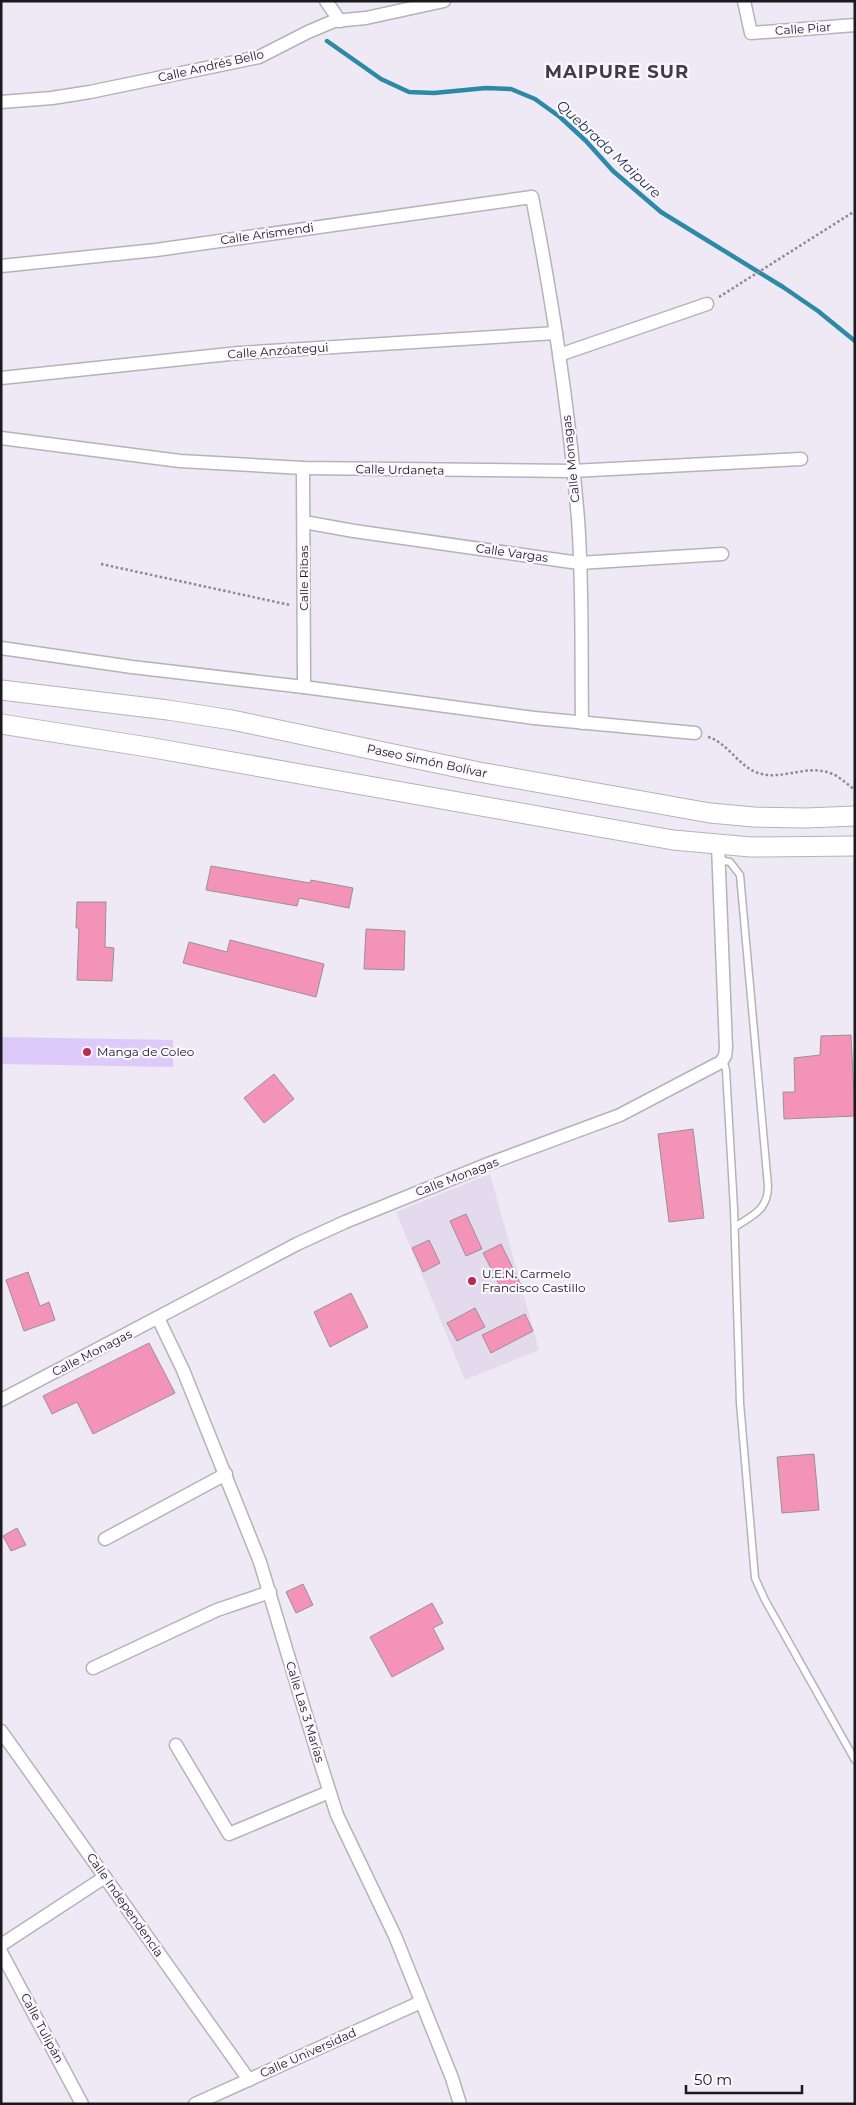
<svg xmlns="http://www.w3.org/2000/svg" width="856" height="2105" viewBox="0 0 856 2105" font-family="Montserrat,sans-serif">
<style>
.built{fill:#e3dbed}
.green{fill:#dec9fb}
.lines{fill:none;stroke-linecap:round;stroke-linejoin:round}
.stream{stroke:#2d8aa6;stroke-width:4.5}
.building{fill:#f393b7;stroke:#9c9094}
.lane-casing{stroke:#b6b2bc;stroke-width:9}
.street-casing{stroke:#b6b2bc;stroke-width:15}
.primary-casing{stroke:#b6b2bc;stroke-width:21}
.path{stroke:#8c8991;stroke-width:2.5;stroke-dasharray:2.5 2.5;stroke-linecap:butt}
.lane{stroke:#fff;stroke-width:6}
.street{stroke:#fff;stroke-width:12}
.primary{stroke:#fff;stroke-width:19}
.poi-dot{fill:#bb2b51;stroke:#faf7fe;stroke-width:2}
.labels{text-anchor:middle;stroke-width:4.5;stroke-linejoin:round;paint-order:stroke}
.street-label{font-size:12px;fill:#1a191d;stroke:#faf7fe}
.poi-label{font-size:12px;fill:#1a191d;stroke:#faf7fe;text-anchor:start}
.water-label{font-size:14px;font-style:italic;fill:#1e343b;stroke:#faf7fe}
.district-label{font-size:18px;font-weight:bold;letter-spacing:1px;fill:#413d46;stroke:#faf7fe}
</style>
<rect width="100%" height="100%" fill="#eee9f4"/>
<path class="built" d="M490 1174 539 1350 465 1380 396 1212Z"/>
<path class="green" d="M1 1037 173 1040V1067L1 1064Z"/>
<g class="lines">
<path class="stream" d="M327 41 381 79 409 92 434 93 486 88 511 89 535 99 560 117 586 141 613 171 661 212 783 287 818 311 855 341"/>
</g>
<g class="building">
<path d="M211 866 310 883 311 880 353 888 349 908 299 898 297 906 206 890Z"/>
<path d="M77 902H106L105 947 114 948 112 981 77 980 79 928H76Z"/>
<path d="M366 929 405 931 404 970 364 969Z"/>
<path d="M230 940 324 964 316 997 183 963 189 942 227 952Z"/>
<path d="M851 1035 855 1116 784 1119 783 1092H795L794 1058 820 1055 821 1036Z"/>
<path d="M274 1074 294 1099 264 1123 244 1098Z"/>
<path d="M693 1129 704 1218 669 1222 658 1134Z"/>
<path d="M466 1214 482 1249 466 1256 450 1221Z"/>
<path d="M429 1240 440 1263 423 1272 412 1248Z"/>
<path d="M501 1244 521 1285 504 1294 483 1253Z"/>
<path d="M28 1272 40 1306 49 1302 55 1320 24 1331 6 1280Z"/>
<path d="M351 1293 368 1327 330 1347 314 1312Z"/>
<path d="M475 1308 485 1327 457 1341 447 1323Z"/>
<path d="M525 1314 533 1331 491 1353 482 1335Z"/>
<path d="M149 1343 175 1393 93 1434 77 1402 52 1414 43 1396Z"/>
<path d="M814 1454 819 1510 782 1513 777 1457Z"/>
<path d="M17 1528 26 1545 11 1551 3 1536Z"/>
<path d="M303 1584 313 1605 296 1613 286 1592Z"/>
<path d="M432 1603 443 1623 433 1628 444 1649 392 1677 370 1637Z"/>
</g>
<g class="lines">
<defs>
<g id="lane">
<path d="M719 860 730 862 740 875 768 1186C768 1210 753 1215 735 1227"/>
<path d="M723 1059 726 1070 734 1209 740 1403 755 1578 765 1600 855 1760"/>
</g>
<g id="street">
<path d="M326 1 340 21"/>
<path d="M744 1 751 33 855 25"/>
<path d="M1 102 52 98 90 92 259 57 308 32 334 21 366 18 444 1"/>
<path d="M1 266 156 250 532 197C553 303 569 411 578 519 583 586 581 655 582 723"/>
<path d="M559 355 707 304"/>
<path d="M1 378 239 353 556 333"/>
<path d="M1 438 180 461 303 468 572 471 801 459"/>
<path d="M303 468 304 687"/>
<path d="M304 522 354 531 579 563 722 554"/>
<path d="M1 648 132 667 304 687 534 718 695 733"/>
<path d="M158 1318 183 1370 260 1562 317 1752 337 1815 395 1936 452 2078 460 2104"/>
<path d="M1 1400 297 1244 345 1222 488 1164 620 1115 721 1062 725 1056 726 1048 718 845"/>
<path d="M105 1539 226 1474"/>
<path d="M93 1668 217 1610 270 1592"/>
<path d="M1 1731 249 2080"/>
<path d="M176 1745 229 1834 329 1792"/>
<path d="M1 1945 105 1877"/>
<path d="M1 1952 82 2104"/>
<path d="M195 2104 421 2002"/>
</g>
<g id="primary">
<path d="M1 690 168 710 232 720 479 772 710 813 754 817 806 818 855 816"/>
<path d="M1 724 148 747 673 840 751 847 855 846"/>
</g>
</defs>
<use href="#lane" class="lane-casing"/>
<use href="#street" class="street-casing"/>
<use href="#primary" class="primary-casing"/>
<g class="path">
<path d="M719 297 855 211"/>
<path d="M101 564 290 605"/>
<path d="M708 737C727 742 738 766 758 773 781 781 806 764 830 773 839 776 847 784 855 790"/>
</g>
<use href="#lane" class="lane"/>
<use href="#street" class="street"/>
<use href="#primary" class="primary"/>
</g>
<g class="poi-dot">
<circle cx="87" cy="1052" r="5"/>
<circle cx="472" cy="1281" r="5"/>
</g>
<g class="labels">
<g class="street-label">
<text transform="translate(803 29) rotate(-4)" y="4">Calle Piar</text>
<text transform="translate(211 66) rotate(-13)" y="4">Calle Andrés Bello</text>
<text transform="translate(267 234) rotate(-8)" y="4">Calle Arismendi</text>
<text transform="translate(278 351) rotate(-4)" y="4">Calle Anzóategui</text>
<text transform="translate(571 459) rotate(-96)" y="4">Calle Monagas</text>
<text transform="translate(400 470) rotate(1)" y="4">Calle Urdaneta</text>
<text transform="translate(512 553) rotate(8)" y="4">Calle Vargas</text>
<text transform="translate(304 578) rotate(-90)" y="4">Calle Ribas</text>
<text transform="translate(427 761) rotate(12)" y="4">Paseo Simón Bolívar</text>
<text transform="translate(457 1177) rotate(-21)" y="4">Calle Monagas</text>
<text transform="translate(92 1353) rotate(-27)" y="4">Calle Monagas</text>
<text transform="translate(305 1712) rotate(73)" y="4">Calle Las 3 Marías</text>
<text transform="translate(125 1905) rotate(55)" y="4">Calle Independencia</text>
<text transform="translate(42 2028) rotate(62)" y="4">Calle Tulipán</text>
<text transform="translate(308 2053) rotate(-24)" y="4">Calle Universidad</text>
</g>
<g class="poi-label">
<text x="97" y="1056">Manga de Coleo</text>
<text x="482" y="1278">U.E.N. Carmelo<tspan x="482" dy="14">Francisco Castillo</tspan></text>
</g>
<g class="water-label">
<text transform="translate(609 149) rotate(43)" y="5">Quebrada Maipure</text>
</g>
<g class="district-label">
<text x="617" y="78">MAIPURE SUR</text>
</g>
</g>
<rect width="856" height="2105" fill="none" stroke="#1a191d" stroke-width="5"/>
<path d="M686 2085v8h116v-8" fill="none" stroke="#1a191d" stroke-width="2.5"/>
<text x="694" y="2085" font-size="15" fill="#1a191d" stroke="#faf7fe" stroke-width="4" paint-order="stroke">50 m</text>
</svg>
